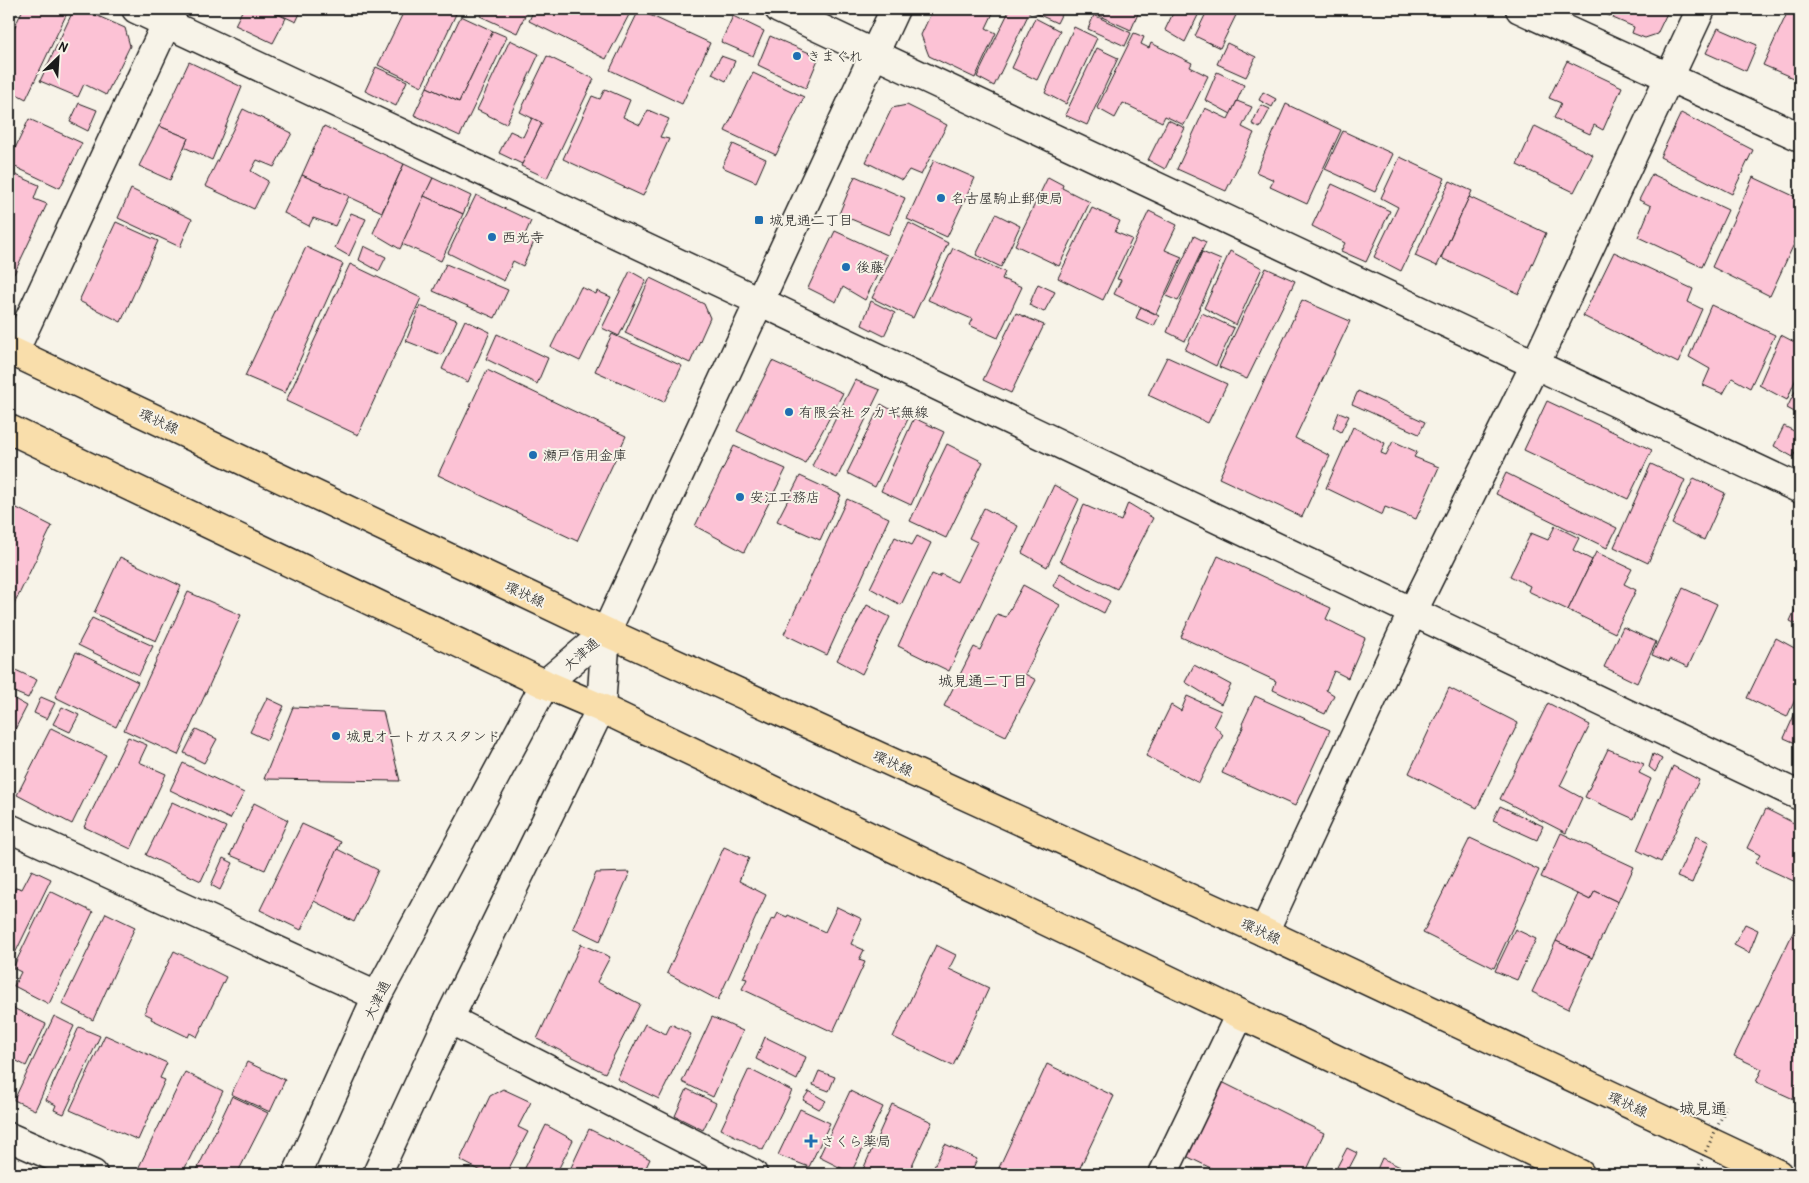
<svg xmlns="http://www.w3.org/2000/svg" width="1809" height="1183" viewBox="0 0 1809 1183" font-family="'Patrick Hand','Klee One',sans-serif">
<style>
.building{fill:#fcc2d5;stroke:#1c1c1c}
.lines{fill:none;stroke-linecap:round;stroke-linejoin:round}
.minor-casing{stroke:#1c1c1c;stroke-width:31}
.major-casing{stroke:#1c1c1c;stroke-width:31}
.minor{stroke:#f7f3e8;stroke-width:28}
.major{stroke:#f9deab;stroke-width:28}
.path-bridge{stroke:#1c1c1c;stroke-width:3;stroke-dasharray:1 4;stroke-linecap:butt}
.poi-dot{fill:#1f6fb2;stroke:#f7f3e8;stroke-width:2}
.labels{text-anchor:middle;stroke-width:4;stroke-linejoin:round;paint-order:stroke}
.poi-label{font-size:14px;fill:#1c1c1c;stroke:#f7f3e8;text-anchor:start}
.street-label{font-size:14px;fill:#1c1c1c;stroke:#f7f3e8}
.neighbourhood-label{font-size:15px;fill:#1c1c1c;stroke:#f7f3e8}
.quarter-label{font-size:16px;fill:#1c1c1c;stroke:#f7f3e8}
</style>
<rect width="100%" height="100%" fill="#f7f3e8"/>
<filter id="ink" filterUnits="userSpaceOnUse"><feTurbulence type="fractalNoise" baseFrequency=".02" numOctaves="2"/><feDisplacementMap in="SourceGraphic" scale="10" xChannelSelector="R" yChannelSelector="G"/><feConvolveMatrix kernelMatrix="1 2 1 2 8 2 1 2 1" color-interpolation-filters="sRGB"/></filter>
<g filter="url(#ink)">
<g class="building">
<path d="M9 9H17L9 28Z"/>
<path d="M23 9H69L26 99 9 90V39Z"/>
<path d="M74 9H82L125 28 130 46 106 95 84 84 78 97 40 81Z"/>
<path d="M243 9H266L286 18 273 43 235 25Z"/>
<path d="M268 9H302L296 22Z"/>
<path d="M405 9H444L456 14 422 86 378 65Z"/>
<path d="M483 9H528L517 33 480 16Z"/>
<path d="M534 9H632L606 59 529 21Z"/>
<path d="M933 9H995L986 28 996 33 975 78 929 56 921 35Z"/>
<path d="M1010 9H1031L994 86 977 77Z"/>
<path d="M1034 9H1064L1057 23 1033 12Z"/>
<path d="M1084 9H1140L1131 30Z"/>
<path d="M1175 9H1201L1185 42 1165 30Z"/>
<path d="M1208 9H1239L1220 48 1195 36Z"/>
<path d="M1594 9H1613L1610 16Z"/>
<path d="M1617 9H1669L1657 34 1645 38 1632 33 1634 27 1613 18Z"/>
<path d="M1789 9H1800V61L1793 78 1763 65Z"/>
<path d="M639 10 710 43 682 104 610 70Z"/>
<path d="M1094 15 1131 33 1125 46 1088 29Z"/>
<path d="M461 16 493 31 459 102 427 87Z"/>
<path d="M733 16 764 31 753 56 721 42Z"/>
<path d="M1035 18 1060 31 1037 80 1012 68Z"/>
<path d="M1074 27 1097 38 1066 104 1045 93Z"/>
<path d="M1718 28 1757 45 1746 71 1706 53Z"/>
<path d="M493 31 507 37 460 136 414 115 427 87 459 102Z"/>
<path d="M1134 33 1144 37 1141 44 1149 48 1151 43 1192 63 1190 67 1208 76 1184 125 1165 116 1162 122 1123 103 1115 118 1097 108Z"/>
<path d="M770 36 819 57 806 88 758 65Z"/>
<path d="M510 40 539 54 506 124 477 110Z"/>
<path d="M1227 43 1256 57 1246 77 1217 64Z"/>
<path d="M1097 48 1118 58 1087 125 1065 115Z"/>
<path d="M547 56 594 79 547 178 521 166 542 123 520 112Z"/>
<path d="M721 56 735 61 726 81 712 74Z"/>
<path d="M1567 61 1622 87 1603 130 1594 125 1590 134 1554 118 1561 103 1549 98Z"/>
<path d="M189 62 242 87 212 160 184 147 188 138 159 126Z"/>
<path d="M376 67 407 81 396 106 365 91Z"/>
<path d="M1217 72 1244 85 1231 114 1205 100Z"/>
<path d="M753 73 804 97 776 155 725 131Z"/>
<path d="M605 89 630 100 623 117 640 125 648 110 669 119 660 137 669 139 643 196 563 159 592 96 600 99Z"/>
<path d="M1263 92 1276 99 1272 107 1259 100Z"/>
<path d="M1237 101 1252 107 1242 127 1254 133 1226 191 1177 169 1205 108 1228 119Z"/>
<path d="M79 103 97 110 88 131 70 122Z"/>
<path d="M1286 104 1341 130 1307 204 1270 187 1274 180 1256 172Z"/>
<path d="M907 105 947 125 921 175 909 170 902 180 866 162 892 108Z"/>
<path d="M1261 105 1270 109 1260 128 1252 124Z"/>
<path d="M243 109 292 133 274 167 257 160 251 171 268 181 254 209 205 186Z"/>
<path d="M1681 113 1753 150 1732 194 1660 157Z"/>
<path d="M532 118 542 123 522 164 499 153 510 131 523 137Z"/>
<path d="M29 119 82 143 60 188 9 164V161Z"/>
<path d="M1168 120 1185 128 1165 169 1148 160Z"/>
<path d="M159 126 188 138 170 180 139 166Z"/>
<path d="M324 126 404 164 382 212 302 175Z"/>
<path d="M1535 126 1593 155 1574 192 1517 165Z"/>
<path d="M1343 131 1393 154 1375 192 1325 169Z"/>
<path d="M733 144 766 159 756 182 722 167Z"/>
<path d="M1400 157 1445 178 1401 271 1374 257 1398 207 1381 198Z"/>
<path d="M934 160 975 178 947 237 907 219Z"/>
<path d="M404 164 433 178 400 249 373 233Z"/>
<path d="M9 172 39 185 34 199 47 204 14 274 9 271Z"/>
<path d="M1652 174 1728 210 1702 267 1638 237 1651 206 1639 200Z"/>
<path d="M302 175 349 196 335 226 313 218 309 226 284 213Z"/>
<path d="M855 176 905 198 889 235 839 214Z"/>
<path d="M1048 177 1063 185 1062 188 1090 202 1059 266 1015 245Z"/>
<path d="M1753 177 1800 199V231L1770 296 1712 267Z"/>
<path d="M433 178 471 196 463 214 424 196Z"/>
<path d="M1450 181 1472 191 1437 266 1415 256Z"/>
<path d="M1332 184 1390 211 1366 262 1341 251 1345 243 1312 226Z"/>
<path d="M131 189 192 219 180 247 118 218Z"/>
<path d="M476 195 531 221 524 237 534 242 523 266 513 261 504 281 448 253Z"/>
<path d="M424 196 463 214 441 261 402 244Z"/>
<path d="M1469 197 1546 233 1519 294 1441 258Z"/>
<path d="M1092 208 1120 221 1115 232 1132 239 1103 300 1058 278Z"/>
<path d="M1149 211 1177 225 1165 250 1182 257 1156 314 1114 294 1121 280 1117 279Z"/>
<path d="M351 213 366 219 349 256 335 248Z"/>
<path d="M996 214 1020 226 1001 267 976 255Z"/>
<path d="M116 222 158 241 121 322 79 301Z"/>
<path d="M909 223 948 243 913 318 872 298Z"/>
<path d="M835 231 887 255 865 300 843 287 836 302 808 288Z"/>
<path d="M1194 236 1206 242 1178 301 1166 296Z"/>
<path d="M364 246 386 257 379 271 359 260Z"/>
<path d="M306 247 343 264 285 393 245 376Z"/>
<path d="M953 248 1005 272 1002 279 1022 287 998 338 969 325 972 319 928 300Z"/>
<path d="M1230 251 1262 268 1236 325 1204 308Z"/>
<path d="M1202 252 1221 260 1185 341 1167 332Z"/>
<path d="M1614 252 1693 289 1688 302 1702 309 1678 363 1583 316Z"/>
<path d="M350 264 421 298 358 435 286 401Z"/>
<path d="M446 264 508 290 495 318 433 291Z"/>
<path d="M1266 268 1295 281 1247 379 1219 367Z"/>
<path d="M630 271 646 280 619 336 602 328Z"/>
<path d="M650 278 704 304 710 318 690 363 625 333Z"/>
<path d="M1038 284 1055 292 1044 312 1029 305Z"/>
<path d="M581 287 596 294 597 291 611 297 580 361 551 347Z"/>
<path d="M1302 300 1350 321 1295 438 1330 456 1302 517 1219 478Z"/>
<path d="M871 301 895 313 884 336 862 325Z"/>
<path d="M1711 305 1775 335 1750 388 1732 378 1723 394 1703 385 1710 369 1689 357Z"/>
<path d="M420 306 457 320 442 355 406 341Z"/>
<path d="M1141 307 1159 316 1154 326 1136 318Z"/>
<path d="M1016 313 1044 325 1011 393 983 380Z"/>
<path d="M1202 313 1234 328 1216 366 1185 350Z"/>
<path d="M465 320 490 332 468 382 442 369Z"/>
<path d="M497 334 548 358 537 384 486 359Z"/>
<path d="M612 334 682 366 664 402 595 371Z"/>
<path d="M1781 335 1800 345V369L1787 400 1759 385Z"/>
<path d="M1167 357 1227 384 1208 423 1148 395Z"/>
<path d="M772 361 843 393 805 463 737 431Z"/>
<path d="M487 370 626 436 577 541 438 475Z"/>
<path d="M855 380 880 390 837 478 812 466Z"/>
<path d="M1800 381V415L1787 408Z"/>
<path d="M1358 391 1425 422 1419 434 1352 404Z"/>
<path d="M1547 401 1652 450 1628 499 1524 450Z"/>
<path d="M881 404 908 419 875 487 847 473Z"/>
<path d="M1339 412 1349 416 1341 432 1333 427Z"/>
<path d="M914 418 944 432 911 505 881 491Z"/>
<path d="M1784 426 1800 434V442L1793 457 1774 446Z"/>
<path d="M1353 427 1385 443 1381 453 1386 455 1393 441 1417 452 1414 457 1439 467 1416 519 1385 507 1382 515 1326 488Z"/>
<path d="M947 444 983 462 946 538 910 521Z"/>
<path d="M734 446 786 469 744 552 695 526Z"/>
<path d="M1651 464 1685 480 1648 563 1614 547Z"/>
<path d="M1506 473 1617 528 1607 548 1496 494Z"/>
<path d="M800 476 841 495 820 540 777 521Z"/>
<path d="M1694 478 1725 493 1704 540 1672 524Z"/>
<path d="M1054 485 1079 499 1047 567 1022 553Z"/>
<path d="M847 499 889 518 827 655 784 634Z"/>
<path d="M1128 503 1153 518 1117 589 1060 561 1084 505 1121 521Z"/>
<path d="M9 504 52 526 9 615Z"/>
<path d="M984 508 1018 526 949 671 898 646 932 574 939 577 941 574 957 582 977 542 969 538Z"/>
<path d="M1555 526 1579 538 1573 550 1592 560 1568 610 1528 591 1530 586 1510 576 1531 533 1548 540Z"/>
<path d="M917 536 931 543 901 605 870 588 895 537 912 545Z"/>
<path d="M1596 552 1632 569 1624 584 1636 590 1615 633 1568 610Z"/>
<path d="M1218 556 1331 608 1326 619 1365 638 1348 678 1334 671 1326 690 1334 695 1325 714 1273 690 1276 681 1181 637Z"/>
<path d="M120 557 181 586 156 641 94 613Z"/>
<path d="M1060 573 1110 601 1104 613 1053 586Z"/>
<path d="M1023 585 1060 605 1025 674 1036 680 1006 736 944 706 974 647 980 650 997 614 1006 617Z"/>
<path d="M1683 588 1717 604 1688 667 1670 659 1669 662 1652 655Z"/>
<path d="M188 592 241 615 178 755 124 730Z"/>
<path d="M1800 599V626L1790 621Z"/>
<path d="M867 605 890 617 862 674 837 660Z"/>
<path d="M92 618 153 646 139 675 78 645Z"/>
<path d="M1623 627 1656 642 1637 683 1604 667Z"/>
<path d="M1776 638 1800 651V689L1787 717 1747 698Z"/>
<path d="M76 652 138 682 116 727 55 697Z"/>
<path d="M1194 665 1231 685 1221 704 1185 682Z"/>
<path d="M9 667 37 680 28 698 9 690Z"/>
<path d="M1449 688 1518 723 1477 808 1409 773Z"/>
<path d="M9 696 27 706 9 741Z"/>
<path d="M1187 696 1221 711 1214 725 1223 735 1199 783 1146 756 1171 705 1181 711Z"/>
<path d="M1255 696 1330 730 1295 806 1222 773 1244 725 1242 724Z"/>
<path d="M41 697 55 703 47 719 34 713Z"/>
<path d="M267 698 284 706 267 740 250 732Z"/>
<path d="M1800 702V745L1784 738Z"/>
<path d="M1548 703 1590 725 1560 786 1582 798 1566 833 1500 799Z"/>
<path d="M62 707 79 715 70 732 53 724Z"/>
<path d="M293 707 383 711 400 781 264 779Z"/>
<path d="M51 728 106 755 72 824 17 795Z"/>
<path d="M196 729 217 739 204 763 184 753Z"/>
<path d="M128 737 147 745 139 762 166 774 131 849 84 827Z"/>
<path d="M1608 749 1644 764 1639 773 1651 779 1634 819 1585 797Z"/>
<path d="M1653 754 1662 759 1655 772 1649 767Z"/>
<path d="M183 763 244 793 230 819 170 790Z"/>
<path d="M1673 766 1699 780 1661 862 1637 850Z"/>
<path d="M172 802 226 827 201 881 146 855Z"/>
<path d="M254 803 288 820 265 870 230 855Z"/>
<path d="M1500 806 1543 826 1537 840 1493 820Z"/>
<path d="M1766 809 1800 826V884L1755 863 1760 855 1747 848Z"/>
<path d="M302 824 341 842 301 930 260 910Z"/>
<path d="M1561 833 1634 867 1618 902 1595 891 1590 900 1541 877Z"/>
<path d="M1696 836 1709 842 1692 883 1677 877Z"/>
<path d="M1470 838 1539 870 1494 968 1423 933Z"/>
<path d="M724 847 749 858 739 881 766 895 718 1000 667 973Z"/>
<path d="M337 849 378 870 354 922 314 901Z"/>
<path d="M223 858 233 863 220 890 211 885Z"/>
<path d="M32 870 51 879 9 966V902L16 887 22 889Z"/>
<path d="M630 872 600 941 573 928 596 873Z"/>
<path d="M50 891 93 912 49 1004 14 986 21 972 13 968Z"/>
<path d="M1595 891 1618 902 1592 958 1556 941 1578 894 1590 900Z"/>
<path d="M837 907 862 919 851 944 864 950 859 960 865 962 833 1032 742 989 747 979 743 978 772 918 775 919 778 913 787 917 788 915 825 932Z"/>
<path d="M106 913 135 927 93 1020 62 1004Z"/>
<path d="M1800 918V1102L1756 1082 1762 1069 1734 1056Z"/>
<path d="M1745 924 1758 930 1749 953 1734 945Z"/>
<path d="M1515 929 1536 939 1517 980 1495 971Z"/>
<path d="M1556 941 1592 958 1568 1009 1532 992Z"/>
<path d="M581 944 610 957 597 982 640 1004 605 1073 537 1039Z"/>
<path d="M936 945 956 955 949 969 989 988 953 1066 893 1037Z"/>
<path d="M174 951 226 977 197 1037 190 1033 188 1037 151 1019 152 1017 144 1013Z"/>
<path d="M9 1006 46 1024 26 1066 15 1060 9 1074Z"/>
<path d="M54 1016 74 1026 35 1110 14 1100Z"/>
<path d="M712 1017 743 1031 713 1097 682 1082Z"/>
<path d="M645 1024 666 1034 671 1024 691 1034 659 1099 617 1079Z"/>
<path d="M79 1027 100 1036 64 1114 54 1110 56 1105 46 1100Z"/>
<path d="M105 1035 167 1063 160 1078 165 1080 138 1140 70 1110Z"/>
<path d="M765 1037 806 1057 797 1080 756 1059Z"/>
<path d="M247 1062 285 1080 270 1112 231 1094Z"/>
<path d="M1047 1064 1114 1096 1077 1174H996Z"/>
<path d="M749 1069 792 1091 763 1150 721 1129Z"/>
<path d="M819 1071 835 1077 829 1091 813 1085Z"/>
<path d="M185 1072 223 1091 182 1174H140L136 1173Z"/>
<path d="M1222 1082 1324 1133 1305 1174H1223L1186 1156Z"/>
<path d="M503 1089 531 1102 518 1127 528 1132 506 1174H487L460 1160 490 1096Z"/>
<path d="M687 1089 716 1103 703 1130 675 1116Z"/>
<path d="M809 1091 826 1101 819 1109 803 1100Z"/>
<path d="M850 1091 883 1107 851 1173 819 1157Z"/>
<path d="M232 1096 268 1113 237 1174H195Z"/>
<path d="M892 1104 932 1122 908 1174H861Z"/>
<path d="M800 1109 830 1123 809 1167 778 1155Z"/>
<path d="M546 1125 573 1140 556 1174H522Z"/>
<path d="M589 1129 650 1159 643 1174H568Z"/>
<path d="M945 1144 977 1159 972 1170 978 1172 977 1174H930Z"/>
<path d="M1347 1148 1357 1153 1346 1174 1337 1167Z"/>
<path d="M1382 1158 1414 1174H1375Z"/>
</g>
<g class="lines">
<defs>
<g id="minor">
<path d="M136 9 759 301 1800 796"/>
<path d="M779 9 1800 489"/>
<path d="M1520 9 1800 137"/>
<path d="M14 352 173 9"/>
<path d="M9 828 377 996"/>
<path d="M1264 932 1413 611 1535 365 1701 9"/>
<path d="M449 1019 753 1174"/>
<path d="M9 1137 93 1174"/>
<path d="M297 1174 377 996 545 684 606 632"/>
<path d="M377 1174 449 1019 601 708 606 632 895 9"/>
<path d="M1163 1174 1240 1014"/>
</g>
<g id="major">
<path d="M9 350 606 632 1264 932 1778 1174"/>
<path d="M9 429 545 684 601 708 1240 1014 1580 1174"/>
</g>
</defs>
<use href="#minor" class="minor-casing"/>
<use href="#major" class="major-casing"/>
<use href="#minor" class="minor"/>
<use href="#major" class="major"/>
<path class="path-bridge" d="M1695 1174 1727 1106"/>
</g>
</g>
<g class="poi-dot">
<circle cx="797" cy="56" r="5"/>
<circle cx="941" cy="198" r="5"/>
<rect x="754" y="215" width="10" height="10" rx="2.5"/>
<circle cx="492" cy="237" r="5"/>
<circle cx="846" cy="267" r="5"/>
<circle cx="789" cy="412" r="5"/>
<circle cx="533" cy="455" r="5"/>
<circle cx="740" cy="497" r="5"/>
<circle cx="336" cy="736" r="5"/>
<path d="M808.5 1133.5h5v5h5v5h-5v5h-5v-5h-5v-5h5z"/>
</g>
<g class="labels">
<g class="poi-label">
<text x="807" y="61">きまぐれ</text>
<text x="951" y="203">名古屋駒止郵便局</text>
<text x="769" y="225">城見通二丁目</text>
<text x="502" y="242">西光寺</text>
<text x="856" y="272">後藤</text>
<text x="799" y="417">有限会社 タカギ無線</text>
<text x="543" y="460">瀬戸信用金庫</text>
<text x="750" y="502">安江工務店</text>
<text x="346" y="741">城見オートガススタンド</text>
<text x="821" y="1146">さくら薬局</text>
</g>
<g class="street-label">
<text transform="translate(159 421) rotate(25)" y="5">環状線</text>
<text transform="translate(525 594) rotate(25)" y="5">環状線</text>
<text transform="translate(581 654) rotate(-41)" y="5">大津通</text>
<text transform="translate(893 763) rotate(25)" y="5">環状線</text>
<text transform="translate(1261 931) rotate(25)" y="5">環状線</text>
<text transform="translate(377 1000) rotate(-64)" y="5">大津通</text>
<text transform="translate(1628 1104) rotate(25)" y="5">環状線</text>
</g>
<g class="neighbourhood-label">
<text x="983" y="686">城見通二丁目</text>
</g>
<g class="quarter-label">
<text x="1703" y="1114">城見通</text>
</g>
</g>
<rect width="1809" height="1183" fill="none" stroke="#f7f3e8" stroke-width="30"/>
<rect x="15" y="15" width="1779" height="1153" fill="none" stroke="#1c1c1c" stroke-width="2" filter="url(#ink)"/>
<g transform="translate(58 58) rotate(25)" stroke="#f7f3e8" stroke-width="4" paint-order="stroke">
<path d="M0-4L9 19L0 12L-9 19Z" fill="#1c1c1c"/>
<text y="-8" font-size="14" font-weight="bold" text-anchor="middle" fill="#1c1c1c">N</text>
</g>
</svg>
